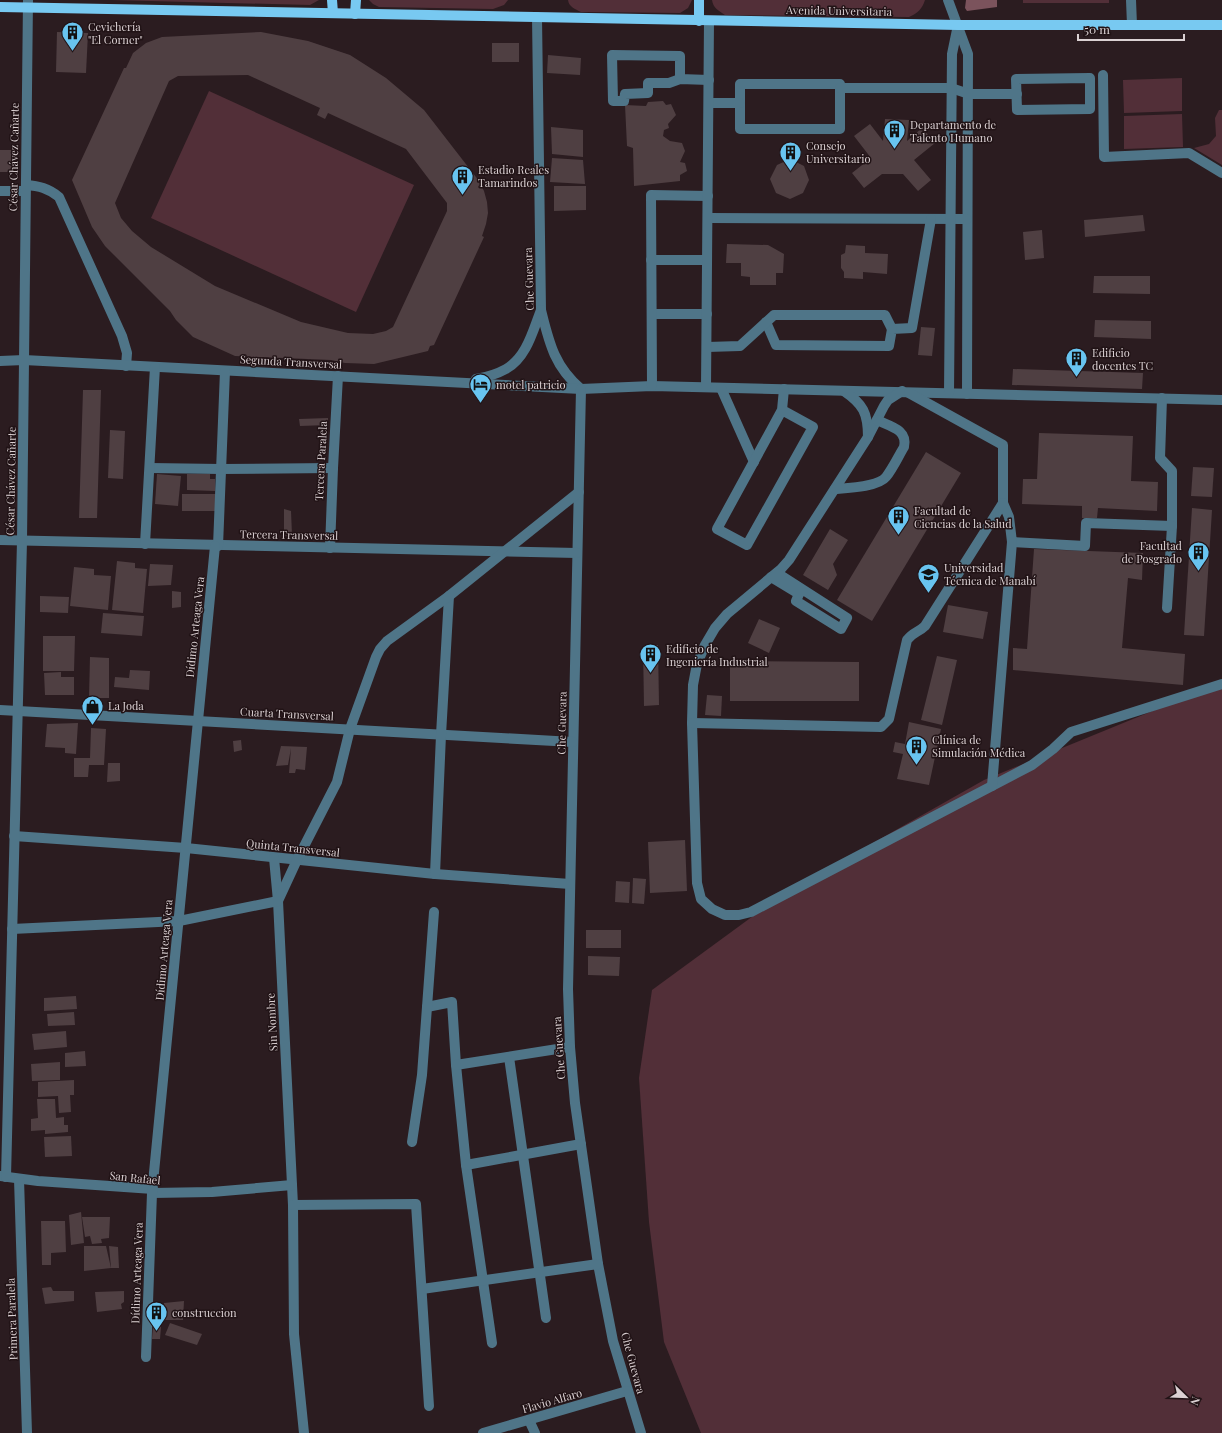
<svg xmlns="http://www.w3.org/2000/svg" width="1222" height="1433" viewBox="0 0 1222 1433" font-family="'Playfair Display',serif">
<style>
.green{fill:#522f38}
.water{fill:#7b535c}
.building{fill:#4f3f42;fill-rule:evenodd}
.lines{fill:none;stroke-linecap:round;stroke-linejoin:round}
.minor{stroke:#4f7588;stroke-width:10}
.major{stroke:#78c9f1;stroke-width:10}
.labels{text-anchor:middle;stroke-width:3;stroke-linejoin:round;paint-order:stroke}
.street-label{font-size:11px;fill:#dbd1d3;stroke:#211316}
.poi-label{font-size:11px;fill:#dbd1d3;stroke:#211316;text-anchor:start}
</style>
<rect width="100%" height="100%" fill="#2b1c20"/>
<g class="green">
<path d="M111 0H319L310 5Z"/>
<path d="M369 0H508L504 5 493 9 379 7 373 4Z"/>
<path d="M568 0H692L688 8 680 13 581 12C575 9 569 7 568 0Z"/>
<path d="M712 0H925C922 9 918 13 909 17L725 15C719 11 713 8 712 0Z"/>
<rect x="1023" y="0" width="86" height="3"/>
<path d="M1182 78V111L1124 113 1123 80Z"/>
<path d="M209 91 414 185 356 312 151 218Z"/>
<path d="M1219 110H1222V165L1194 148 1209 144 1216 136 1215 118Z"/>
<path d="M1182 114 1183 147 1124 149V116Z"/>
<path d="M1222 683V1433H701L664 1342 649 1222 639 1078 652 990 783 894 984 780 1216 685Z"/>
</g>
<path class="water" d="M966 0H997V7L967 11 965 8Z"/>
<g class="building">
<path d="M57 32 88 33 86 73 56 72Z"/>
<path d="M261 32 308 41 350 55 386 78 424 110 479 181 484 191 487 202 488 213 486 224 482 236 484 237 434 345 430 346 428 351 374 364 345 363 331 360 235 356 193 337 176 320 170 311 105 246 92 227 72 180 124 68H126L133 53 146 43 162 37ZM248 75 320 108 317 115 325 119 328 113 406 149 447 203V211L393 327 386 331 373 334 348 333 301 322 215 286 151 247 132 231 121 218 115 203 169 81 178 76Z"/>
<rect x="492" y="43" width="27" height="19"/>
<path d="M548 55 581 58 580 75 547 73Z"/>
<path d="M663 101 666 105 671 104 676 115 668 124 669 128 664 130 663 136 670 141 682 143 685 151 680 162 685 163 687 171 680 175V181L634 186 633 148 627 146 625 105 646 106 648 102Z"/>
<path d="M885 119 909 120 907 141 922 128 935 143 914 160 931 180 918 191 903 174H882L864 188 852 173 871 158 854 136 870 124 883 141Z"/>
<path d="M551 127 583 130V157L552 154Z"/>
<path d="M0 150H14L15 166 7 172H0Z"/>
<path d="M552 158 583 160 585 184 550 182Z"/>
<path d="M790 159 804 166 809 180 803 193 790 199 776 193 770 179 777 165Z"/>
<path d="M554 186H586V210L554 211Z"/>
<path d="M1143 215 1145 231 1085 237 1084 220Z"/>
<path d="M1042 230 1044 258 1025 260 1023 232Z"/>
<path d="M727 244 768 245 784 254 783 273H776V285H750V277L741 276V263H726Z"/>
<path d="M846 245 865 246V253L888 254 887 274 863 272V279L844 278V272L841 268V255L845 253Z"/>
<path d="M1094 276H1150V294L1093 293Z"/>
<path d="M1095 320 1151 321V339L1094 337Z"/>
<path d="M921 327 935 328 932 356 918 355Z"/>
<path d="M1013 369 1143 373 1142 389 1012 385Z"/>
<path d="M83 390H101L97 518H79Z"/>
<path d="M328 418V425L300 426 299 419Z"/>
<path d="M110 430 125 431 123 479 108 478Z"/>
<path d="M1039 433 1133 436 1131 481 1158 482 1157 511 1098 508 1097 518H1082V506L1022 504 1023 479H1037Z"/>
<path d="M926 452 961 473 872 621 837 600Z"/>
<path d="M1193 467 1214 468 1212 497 1191 496Z"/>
<path d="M157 474 181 476 178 506 155 504Z"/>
<path d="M187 474H210V479H215V491L187 490Z"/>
<rect x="182" y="494" width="34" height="17"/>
<path d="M1192 508 1212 510 1204 636 1184 635Z"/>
<path d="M284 509 291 511 292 535 284 536Z"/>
<path d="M830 529 848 540 833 564 837 575 828 590 803 575Z"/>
<path d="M1034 549 1143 553 1142 580 1128 578 1122 648 1185 654 1183 685 1013 670V648L1027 649Z"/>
<path d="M117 561 135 563V568L147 569 143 613 112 610Z"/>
<path d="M150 564 173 565 171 585 148 586Z"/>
<path d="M74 567 94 569V575L111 576 108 610 70 606Z"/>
<path d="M172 591 181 592V607L172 608Z"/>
<path d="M40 596 69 597 68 613 40 612Z"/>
<path d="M948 605 988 612 983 639 943 632Z"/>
<path d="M103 613 144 616 142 636 101 633Z"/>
<path d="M759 619 780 628 769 653 748 643Z"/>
<path d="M43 636H75L74 671H43Z"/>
<path d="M658 645 659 705 644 706 643 646Z"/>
<path d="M937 656 957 660 942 725 921 720Z"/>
<path d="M90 657 109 658V698H89Z"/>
<path d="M730 661 859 662V701H730Z"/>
<path d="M130 670 150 671 149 690 114 687 115 677 129 678Z"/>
<path d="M61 672V677H74V695H45L44 673Z"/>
<path d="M707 695 722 696 721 716 705 715Z"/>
<path d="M909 722 941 729 929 785 897 779 903 754 893 752 895 742 905 744Z"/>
<path d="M78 723 76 754 65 753V748L45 747 47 724Z"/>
<path d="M91 728 106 729 104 765H89L88 777H74V758H90Z"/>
<path d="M241 740 242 750 234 752 233 741Z"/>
<path d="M281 746 307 747 305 770 296 769 295 773H289L291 748 288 765 276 766Z"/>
<path d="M108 763H120V781L107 782Z"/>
<path d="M685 840 687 891 650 893 648 842Z"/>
<path d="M633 878 646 879 644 904 632 903Z"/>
<path d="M616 881 630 882 629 903 615 902Z"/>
<rect x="586" y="930" width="35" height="18"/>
<path d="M588 956 620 957 619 976 588 975Z"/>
<path d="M76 996 77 1009 44 1011V998Z"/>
<path d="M74 1012 75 1025 48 1026 47 1014Z"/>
<path d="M66 1031 67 1047 34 1050 32 1034Z"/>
<path d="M85 1051 86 1066 65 1067V1053Z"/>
<path d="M60 1062V1080L32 1081 31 1064Z"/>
<path d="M74 1080V1095H70L71 1112 59 1113 58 1096 38 1097V1082Z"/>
<path d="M37 1099H55L56 1118 64 1117V1125H68V1132L45 1134V1130L31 1131V1119L38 1118Z"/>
<path d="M71 1136 72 1156 45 1157 44 1137Z"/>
<path d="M81 1212 84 1243 71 1245 69 1215Z"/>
<path d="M82 1217H110L109 1238 101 1239 102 1243 92 1244 90 1236 85 1237Z"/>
<path d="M41 1221H65L66 1252 51 1253V1265H42Z"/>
<path d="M84 1246H106L111 1268 84 1271Z"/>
<path d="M109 1246 118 1247 119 1268H111Z"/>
<path d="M51 1287 53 1291H74V1301L45 1304 42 1288Z"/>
<path d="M124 1291V1302L121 1304 122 1309 97 1312 95 1292Z"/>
<path d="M184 1301 183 1320H161L164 1303Z"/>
<path d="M170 1323 202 1334 197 1345 165 1335Z"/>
<path d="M153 1326 161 1327 160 1339H152Z"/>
</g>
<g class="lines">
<g class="minor">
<path d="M948 0 968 54 967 394"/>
<path d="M1131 0 1132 25"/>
<path d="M537 17 541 310C549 342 554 366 581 389"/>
<path d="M1103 75 1104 157 1189 153 1222 173"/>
<path d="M1090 78V109L1017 110 1016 79Z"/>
<path d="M680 79V56L612 55 613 101H624L625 94 648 93V83H669L680 79 709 80"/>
<rect x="740" y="84" width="100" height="45"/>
<path d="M840 88H951L969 94H1017"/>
<path d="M709 103H740"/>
<path d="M26 185C39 186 48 188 59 197L122 336 127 353 126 366"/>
<path d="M0 191H25"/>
<path d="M708 218 967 219"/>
<path d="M651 260H707"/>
<path d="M652 314H707"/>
<path d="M766 322 776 345 889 346 892 329 912 328 931 219"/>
<path d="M707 347 740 346 774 315H885L892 329"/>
<path d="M0 361 24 360 581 389 652 386 1222 400"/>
<path d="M476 379C487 377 497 374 506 369 527 357 533 330 541 310"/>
<path d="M652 386 651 195 708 196"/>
<path d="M706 387 709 21"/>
<path d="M721 388 754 462"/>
<path d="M581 389 568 989 570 1047 575 1103 598 1264 613 1341 641 1433"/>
<path d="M844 391C863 404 868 413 868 437"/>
<path d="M902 391 888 400 884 406 868 437 789 560 781 569 727 614 715 628 705 645 697 664 693 685 692 723 697 883 701 899 712 909 725 915H739L751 912 1032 765 1053 749 1071 732 1222 684"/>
<path d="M949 393 952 54 958 25"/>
<path d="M1162 398 1160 458 1172 471V526L1167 608"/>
<path d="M782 410 813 427 747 545 717 529 782 410 784 389"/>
<path d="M150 468 221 469 333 468"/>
<path d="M835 489C848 488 878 487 886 477 893 468 898 457 904 447 908 429 889 426 877 420"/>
<path d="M0 540 577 553"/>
<path d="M1012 542 1085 546 1086 523 1172 526"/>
<path d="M145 544 155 367"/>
<path d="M218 546 225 371"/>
<path d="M330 548 333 468 338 376"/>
<path d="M771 577 799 594 796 601 841 629 847 618 777 573"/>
<path d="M0 710 573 742"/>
<path d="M692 723 881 727 889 719 907 640C913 632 919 632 925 626L1003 503V445L909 393"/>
<path d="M992 786 1012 542 1009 517 1003 503"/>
<path d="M14 836 186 848 435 874 570 884"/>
<path d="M274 858 278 901 293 1205 294 1334 304 1433"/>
<path d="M435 874 441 735 449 596"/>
<path d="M12 929 179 921 278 901 297 860 337 782 350 729 376 657 380 649 387 641 449 596 579 492"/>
<path d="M427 1007 452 1002 456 1065 466 1165 492 1343"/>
<path d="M509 1057 546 1318"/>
<path d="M456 1065 570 1047"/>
<path d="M412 1142 422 1075 434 912"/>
<path d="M466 1165 581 1144"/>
<path d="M0 1176 38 1181 153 1189 152 1193 212 1192 292 1185"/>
<path d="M6 1177 22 541 28 0"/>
<path d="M19 1179 27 1433"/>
<path d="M293 1205 416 1204 429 1406"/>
<path d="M422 1289 598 1264"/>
<path d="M146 1357 152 1193 215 546"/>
<path d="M529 1420 535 1433"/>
<path d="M483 1433 627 1391"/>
</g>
<g class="major">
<path d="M332 0 333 13"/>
<path d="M0 7 958 25H1222"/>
<path d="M355 14 356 0"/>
<path d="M699 21V0"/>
</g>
</g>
<defs>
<symbol id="building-pin" viewBox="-11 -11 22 30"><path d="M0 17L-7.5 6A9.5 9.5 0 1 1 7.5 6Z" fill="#68c4f0" stroke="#211316"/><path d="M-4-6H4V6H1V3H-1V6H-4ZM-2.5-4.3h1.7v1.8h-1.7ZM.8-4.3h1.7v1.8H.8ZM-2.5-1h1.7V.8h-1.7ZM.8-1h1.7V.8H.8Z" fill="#111"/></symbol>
<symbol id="hotel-pin" viewBox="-11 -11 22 30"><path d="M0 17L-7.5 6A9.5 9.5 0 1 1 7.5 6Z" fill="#68c4f0" stroke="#211316"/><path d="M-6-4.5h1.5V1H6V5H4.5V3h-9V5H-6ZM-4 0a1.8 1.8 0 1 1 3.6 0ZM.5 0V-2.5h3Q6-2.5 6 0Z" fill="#111"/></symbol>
<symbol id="university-pin" viewBox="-11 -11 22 30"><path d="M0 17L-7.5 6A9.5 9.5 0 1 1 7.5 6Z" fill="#68c4f0" stroke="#211316"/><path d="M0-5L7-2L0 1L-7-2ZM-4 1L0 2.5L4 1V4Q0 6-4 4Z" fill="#111"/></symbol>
<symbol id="shop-pin" viewBox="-11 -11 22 30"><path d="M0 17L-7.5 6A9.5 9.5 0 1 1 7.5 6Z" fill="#68c4f0" stroke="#211316"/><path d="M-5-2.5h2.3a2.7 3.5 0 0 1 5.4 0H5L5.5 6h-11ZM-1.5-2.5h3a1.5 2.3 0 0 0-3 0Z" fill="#111"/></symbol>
</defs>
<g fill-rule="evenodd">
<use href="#building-pin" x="60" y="20" width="25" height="34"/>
<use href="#building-pin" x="882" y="118" width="25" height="34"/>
<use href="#building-pin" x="778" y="140" width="25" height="34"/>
<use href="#building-pin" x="450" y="164" width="25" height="34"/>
<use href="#building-pin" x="1064" y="346" width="25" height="34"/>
<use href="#hotel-pin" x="468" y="372" width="25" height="34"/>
<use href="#building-pin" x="886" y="504" width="25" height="34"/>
<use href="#building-pin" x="1186" y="540" width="25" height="34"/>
<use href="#university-pin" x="916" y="562" width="25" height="34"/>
<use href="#building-pin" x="638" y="642" width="25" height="34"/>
<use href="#shop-pin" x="80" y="694" width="25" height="34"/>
<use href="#building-pin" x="904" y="734" width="25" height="34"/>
<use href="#building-pin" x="144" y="1300" width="25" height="34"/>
</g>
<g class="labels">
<g class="street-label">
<text transform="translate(839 11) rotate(1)" y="4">Avenida Universitaria</text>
<text transform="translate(14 157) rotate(-89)" y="4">César Chávez Cañarte</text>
<text transform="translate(529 279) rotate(-92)" y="4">Che Guevara</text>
<text transform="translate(291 362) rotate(3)" y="4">Segunda Transversal</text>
<text transform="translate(321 461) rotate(-87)" y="4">Tercera Paralela</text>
<text transform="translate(11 481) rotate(-89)" y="4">César Chávez Cañarte</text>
<text transform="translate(289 535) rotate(1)" y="4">Tercera Transversal</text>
<text transform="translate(195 627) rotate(-84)" y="4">Dídimo Arteaga Vera</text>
<text transform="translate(287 714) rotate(3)" y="4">Cuarta Transversal</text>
<text transform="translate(562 723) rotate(-89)" y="4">Che Guevara</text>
<text transform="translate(293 848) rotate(6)" y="4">Quinta Transversal</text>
<text transform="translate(164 950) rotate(-85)" y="4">Dídimo Arteaga Vera</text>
<text transform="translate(272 1022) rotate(-93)" y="4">Sin Nombre</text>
<text transform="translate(559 1048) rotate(-94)" y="4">Che Guevara</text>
<text transform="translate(135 1178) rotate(6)" y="4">San Rafael</text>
<text transform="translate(137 1273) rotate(-88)" y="4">Dídimo Arteaga Vera</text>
<text transform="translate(12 1319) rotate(-92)" y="4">Primera Paralela</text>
<text transform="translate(633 1363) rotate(75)" y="4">Che Guevara</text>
<text transform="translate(552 1401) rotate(-16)" y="4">Flavio Alfaro</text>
</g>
<g class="poi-label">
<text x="88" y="31">Cevichería<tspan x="88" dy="13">"El Corner"</tspan></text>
<text x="910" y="129">Departamento de<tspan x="910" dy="13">Talento Humano</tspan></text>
<text x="806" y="150">Consejo<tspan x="806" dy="13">Universitario</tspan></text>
<text x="478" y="174">Estadio Reales<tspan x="478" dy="13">Tamarindos</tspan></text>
<text x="1092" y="357">Edificio<tspan x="1092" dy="13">docentes TC</tspan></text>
<text x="496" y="389">motel patricio</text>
<text x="914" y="515">Facultad de<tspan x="914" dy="13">Ciencias de la Salud</tspan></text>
<text x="1182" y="550" text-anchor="end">Facultad<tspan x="1182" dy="13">de Posgrado</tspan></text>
<text x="944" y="572">Universidad<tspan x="944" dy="13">Técnica de Manabí</tspan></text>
<text x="666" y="653">Edificio de<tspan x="666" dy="13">Ingeniería Industrial</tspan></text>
<text x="108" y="710">La Joda</text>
<text x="932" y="744">Clínica de<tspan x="932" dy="13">Simulación Médica</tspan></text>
<text x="172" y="1317">construccion</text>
</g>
</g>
<g transform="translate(1186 1397) rotate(113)" stroke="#211316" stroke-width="3" paint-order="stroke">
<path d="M0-3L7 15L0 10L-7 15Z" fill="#dbd1d3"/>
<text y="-6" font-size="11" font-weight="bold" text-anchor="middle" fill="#dbd1d3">N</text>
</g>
<path d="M1078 34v6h106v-6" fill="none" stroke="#dbd1d3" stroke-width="2"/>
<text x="1084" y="34" font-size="12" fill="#dbd1d3" stroke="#211316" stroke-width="3" paint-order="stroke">50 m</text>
</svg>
